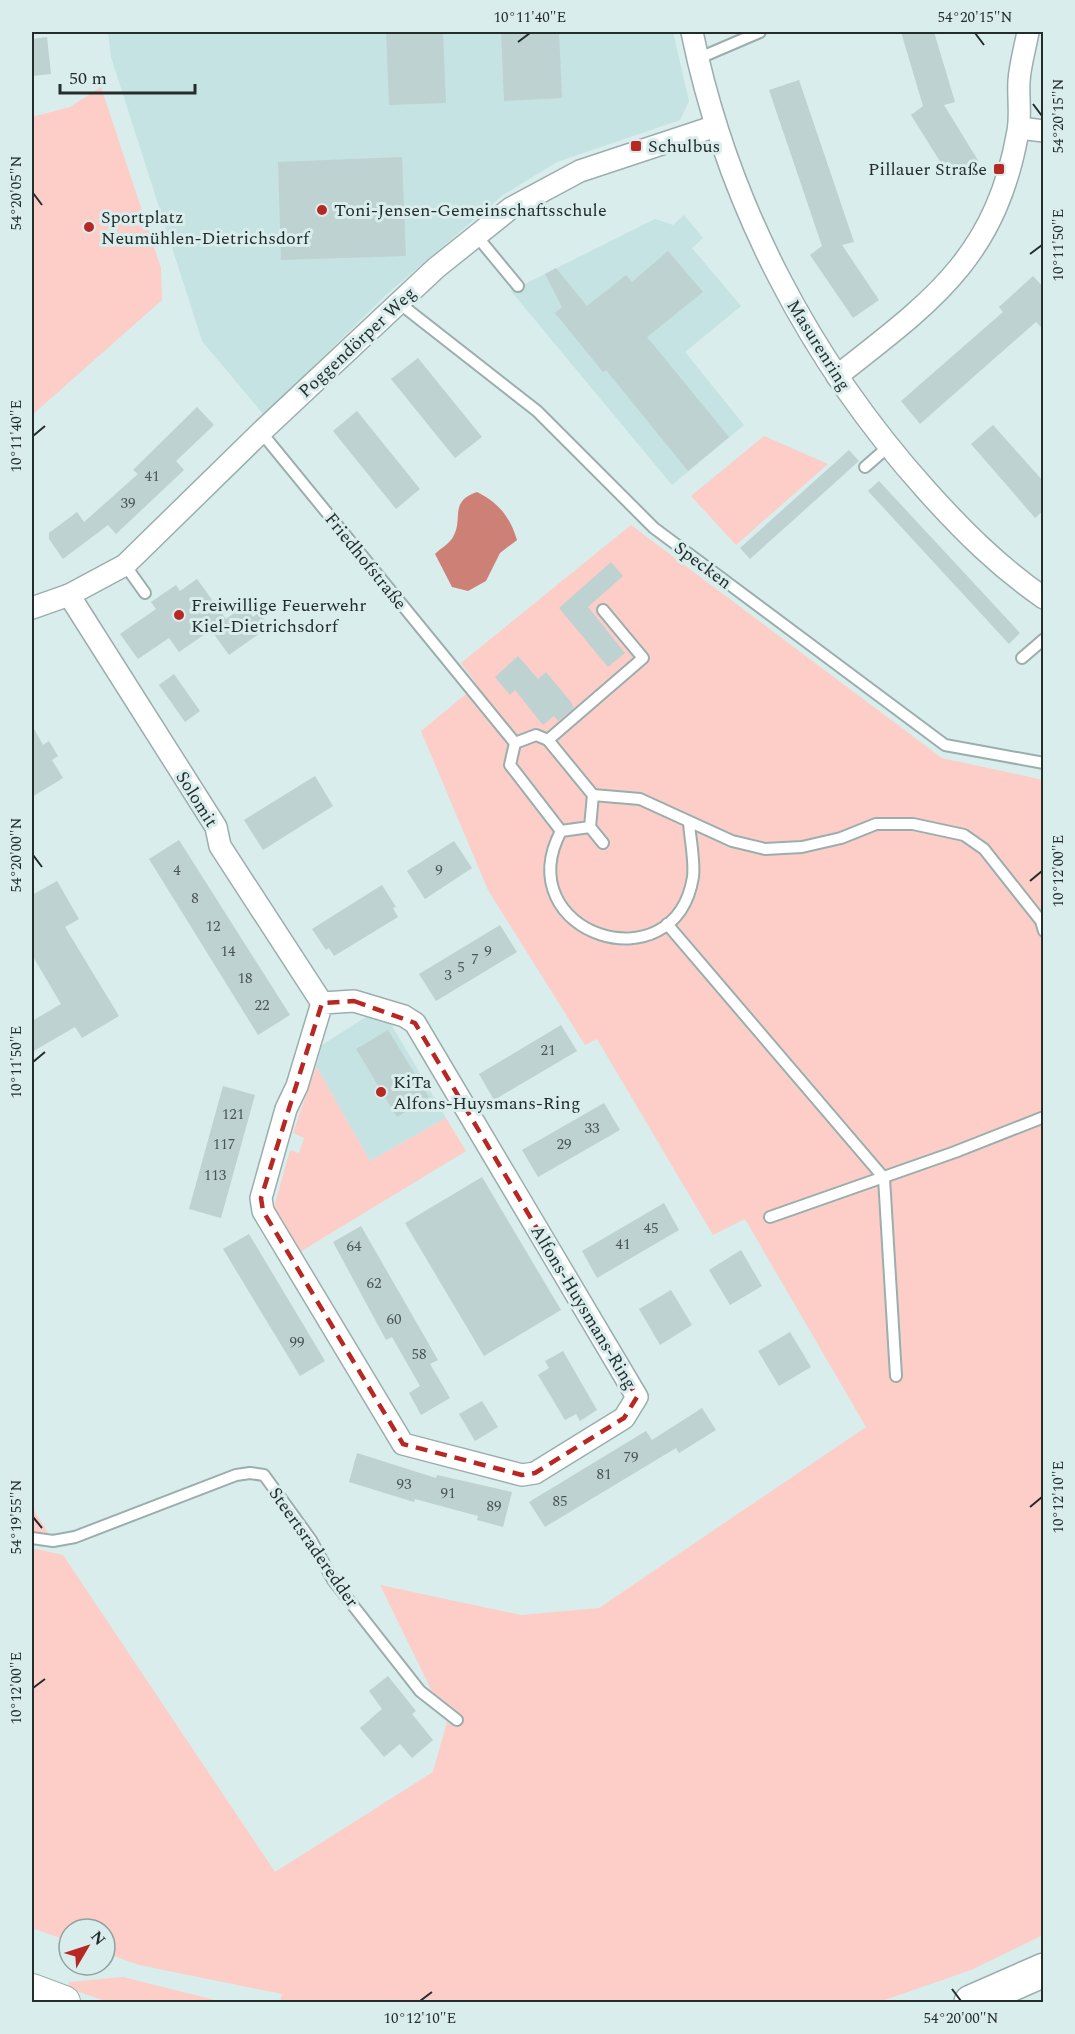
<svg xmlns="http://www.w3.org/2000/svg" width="1075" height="2034" viewBox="0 0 1075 2034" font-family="Spectral,serif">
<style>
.built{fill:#c5e3e2}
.green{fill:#fccec7}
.water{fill:#cd8076}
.building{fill:#bed2d1}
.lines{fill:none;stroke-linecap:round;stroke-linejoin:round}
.lane-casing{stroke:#9baeae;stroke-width:14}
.street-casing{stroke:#9baeae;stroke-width:24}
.primary-casing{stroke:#9baeae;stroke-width:34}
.highway-casing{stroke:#9baeae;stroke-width:36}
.lane{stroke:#fff;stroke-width:10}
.street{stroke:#fff;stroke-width:21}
.primary{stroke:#fff;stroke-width:32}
.highway{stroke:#fff;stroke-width:33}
.marked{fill:none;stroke:#b72824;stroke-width:4.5;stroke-dasharray:12 8;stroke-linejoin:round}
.ticks{fill:none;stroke:#242c2c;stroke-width:2}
.poi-dot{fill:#b72824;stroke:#d8edec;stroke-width:2}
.labels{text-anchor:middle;stroke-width:6;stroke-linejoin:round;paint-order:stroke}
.number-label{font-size:15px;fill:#4a5655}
.poi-label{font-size:18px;fill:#242c2c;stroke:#d8edec;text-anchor:start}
.street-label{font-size:18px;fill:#242c2c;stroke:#d8edec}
.neatline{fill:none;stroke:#242c2c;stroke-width:2}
.ticks-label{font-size:15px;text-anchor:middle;fill:#242c2c}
</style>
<rect width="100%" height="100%" fill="#d8edec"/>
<g class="built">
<path d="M108 32H673L689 101 680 120 557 162 503 195 387 294 264 415 202 341 111 57Z"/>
<path d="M684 215 703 238 692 248 741 306 685 352 744 425 672 485 511 291 655 219 673 225Z"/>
<path d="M374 1012 388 1019 446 1118 370 1161 316 1066 322 1045Z"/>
</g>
<g class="green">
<path d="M101 87 161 268 162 300 32 415V117L70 107Z"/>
<path d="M764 436 828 464 736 545 691 496Z"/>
<path d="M631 525 942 758 1043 780V1935L971 1970 879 2002H280L282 1994 139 1965 105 1953V1929H69V1941L32 1928V1548L63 1555 275 1872 433 1772 447 1722 380 1585 521 1615 599 1608 866 1427 745 1219 713 1235 597 1039 585 1045 488 890 421 731 477 685 461 663Z"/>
<path d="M316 1066 370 1161 446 1118 466 1151 300 1252 274 1207 290 1150 299 1153 304 1138 293 1133Z"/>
<path d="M32 1507 52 1539 32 1535Z"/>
<path d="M123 1977 219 2001 230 2002H108L68 1988 69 1982Z"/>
</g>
<path class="water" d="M477 492C499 503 510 517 517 540L500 553 486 581 468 591 452 587 435 554C440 549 450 543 453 537 464 519 448 502 477 492Z"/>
<g class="building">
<path d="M386 32H443L446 103 389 105Z"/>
<path d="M501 32H559L562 98 504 101Z"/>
<path d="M901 32H934L955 102 944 105 979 162 951 179 911 115 923 106Z"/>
<path d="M47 37 51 74 32 76V39Z"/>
<path d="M799 80 854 242 842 245 879 300 853 318 810 255 822 246 769 90Z"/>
<path d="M402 157 406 256 281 260 278 162Z"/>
<path d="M668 251 703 292 647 337 729 437 688 471 606 370 603 372 555 313 562 307 545 274 556 268 587 306 626 275 632 282Z"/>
<path d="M1033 276 1044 288V330L1036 322 920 424 901 401 1003 312 999 307Z"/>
<path d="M418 358 482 437 455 458 391 379Z"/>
<path d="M197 407 214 425 176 461 184 470 116 534 108 525 63 559 49 539V533L77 512 84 522 138 474 133 470Z"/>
<path d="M357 411 420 489 396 509 333 431Z"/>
<path d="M993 425 1044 482V510L1035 518 971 444Z"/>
<path d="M849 450 859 461 750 559 740 548Z"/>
<path d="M879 481 1020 633 1009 644 868 491Z"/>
<path d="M611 562 623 576 588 607 625 653 608 667 559 608Z"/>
<path d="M197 579 226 619 245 605 253 617 259 612 269 627 229 655 211 630 179 652 169 638 138 659 120 634 156 609 151 602 176 585 180 591Z"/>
<path d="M518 656 538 679 546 672 571 702 574 708 558 721 554 716 543 725 515 690 510 695 495 677Z"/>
<path d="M174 674 200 711 185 722 159 685Z"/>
<path d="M32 725 43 745 49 741 58 756 52 760 63 778 32 797Z"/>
<path d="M315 776 333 806 263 850 244 820Z"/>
<path d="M179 840 290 1015 258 1035 149 859Z"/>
<path d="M454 841 472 868 425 899 407 871Z"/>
<path d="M57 881 79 919 65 927 119 1016 82 1038 75 1027 32 1052V1021L61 1004 32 955V895Z"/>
<path d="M382 885 396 907 393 908 398 917 334 956 329 948 326 950 312 929Z"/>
<path d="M500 925 517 952 436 1001 419 974Z"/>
<path d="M561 1025 577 1051 494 1100 479 1074Z"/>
<path d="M388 1030 429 1097 397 1117 356 1049Z"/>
<path d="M223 1086 255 1095 221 1218 189 1209Z"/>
<path d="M604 1103 620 1130 538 1177 522 1150Z"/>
<path d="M482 1177 561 1310 484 1356 405 1223Z"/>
<path d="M664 1203 679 1230 597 1278 582 1251Z"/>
<path d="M361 1226 438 1360 430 1364 450 1398 421 1415 409 1393 420 1386 392 1337 386 1340 333 1242Z"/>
<path d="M249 1234 325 1361 300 1376 223 1249Z"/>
<path d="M741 1250 762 1286 730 1305 709 1270Z"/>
<path d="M671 1290 692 1325 660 1345 639 1309Z"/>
<path d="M790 1332 811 1367 779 1386 758 1351Z"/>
<path d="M563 1351 597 1410 580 1421 576 1414 565 1420 538 1375 549 1368 545 1361Z"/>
<path d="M482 1401 498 1427 475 1441 459 1414Z"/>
<path d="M702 1408 716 1430 679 1453 676 1448 545 1527 529 1502 646 1431 652 1440Z"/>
<path d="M357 1453 436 1478 437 1475 512 1492 503 1527 477 1520 478 1516 415 1499 414 1502 349 1482Z"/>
<path d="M388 1676 416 1711 412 1714 433 1740 412 1758 400 1744 384 1757 360 1728 382 1709 369 1691Z"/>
</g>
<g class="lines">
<defs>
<g id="lane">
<path d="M697 59 760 32"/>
<path d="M475 234 518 286"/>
<path d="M399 303 537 411 654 528 945 745 1044 763"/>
<path d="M261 432 515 743"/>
<path d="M865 467 888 447"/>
<path d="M125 565 145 593"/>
<path d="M1022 658 1044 639"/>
<path d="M536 735 548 740 593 795 590 827 561 831 510 765 515 743Z"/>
<path d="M548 740 643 658 603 610"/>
<path d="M593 795 640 799 732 841 765 849 802 847 841 838 876 824H913L964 835 984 849 1041 921 1044 931"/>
<path d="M590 827 603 843"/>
<path d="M561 831C507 934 675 988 693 877 695 861 690 839 689 822"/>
<path d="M667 924 884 1178 896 1376"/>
<path d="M770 1217 955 1152 1044 1117"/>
<path d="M32 1538 53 1541 75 1537 236 1475 250 1473 264 1475 311 1540 333 1580 420 1691 457 1720"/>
</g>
<g id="street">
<path d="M692 32C727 203 810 361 927 491 963 531 999 567 1044 598"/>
<path d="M1019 128 1044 131"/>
<path d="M837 376C931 302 996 258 1018 131 1021 115 1018 97 1019 81 1020 65 1025 48 1028 32"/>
<path d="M69 595 216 827 220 846 322 1003"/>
<path d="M32 608 69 595 125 565 261 432 436 268 511 208 580 171 716 126"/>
<path d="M354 1001 404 1016 415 1023 637 1397 624 1418 535 1473 522 1475 403 1444 263 1211 261 1198 286 1109 297 1086 322 1003Z"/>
</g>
<path id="primary" d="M32 1990 64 2002"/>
<path id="highway" d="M971 2002 1044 1970"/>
</defs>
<use href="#lane" class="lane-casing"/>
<use href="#street" class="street-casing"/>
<use href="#primary" class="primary-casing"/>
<use href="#highway" class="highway-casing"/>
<use href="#lane" class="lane"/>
<use href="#street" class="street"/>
<use href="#primary" class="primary"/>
<use href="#highway" class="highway"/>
</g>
<path class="marked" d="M354 1001 415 1023 637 1397 624 1418 535 1473 522 1475 403 1444 263 1211 261 1198 322 1003Z"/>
<path class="ticks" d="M975 33 984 45M518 42 530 33M1033 104 1042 116M33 193 42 205M1030 254 1042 245M33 436 45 426M33 855 42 867M1030 881 1042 871M33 1062 45 1052M1030 1507 1042 1497M33 1517 42 1528M33 1688 45 1679M952 1989 961 2001M420 2001 432 1992"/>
<g class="poi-dot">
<rect x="630" y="140" width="12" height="12" rx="3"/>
<rect x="993" y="163" width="12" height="12" rx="3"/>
<circle cx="322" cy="210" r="6"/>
<circle cx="89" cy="227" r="6"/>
<circle cx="179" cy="615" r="6"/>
<circle cx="381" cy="1092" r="6"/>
</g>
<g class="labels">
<g class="number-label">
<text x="152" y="481">41</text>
<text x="128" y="508">39</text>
<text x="177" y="875">4</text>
<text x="439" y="875">9</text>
<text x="195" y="903">8</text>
<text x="213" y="931">12</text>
<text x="228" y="956">14</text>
<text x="488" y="956">9</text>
<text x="475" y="964">7</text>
<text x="461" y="972">5</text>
<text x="448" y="980">3</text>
<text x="245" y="983">18</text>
<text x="262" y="1010">22</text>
<text x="548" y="1055">21</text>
<text x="233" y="1119">121</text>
<text x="592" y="1133">33</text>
<text x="224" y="1149">117</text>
<text x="564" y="1149">29</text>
<text x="215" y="1180">113</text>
<text x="651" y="1233">45</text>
<text x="623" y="1249">41</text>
<text x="354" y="1251">64</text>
<text x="374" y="1288">62</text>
<text x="394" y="1324">60</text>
<text x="297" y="1347">99</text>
<text x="419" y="1359">58</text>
<text x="631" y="1462">79</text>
<text x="604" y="1479">81</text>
<text x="404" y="1489">93</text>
<text x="448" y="1498">91</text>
<text x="560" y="1506">85</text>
<text x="494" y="1511">89</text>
</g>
<g class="poi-label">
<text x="648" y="152">Schulbus</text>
<text x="987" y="175" text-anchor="end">Pillauer Straße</text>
<text x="334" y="216">Toni-Jensen-Gemeinschaftsschule</text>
<text x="101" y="223">Sportplatz<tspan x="101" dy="21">Neumühlen-Dietrichsdorf</tspan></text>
<text x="191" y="611">Freiwillige Feuerwehr<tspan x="191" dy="21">Kiel-Dietrichsdorf</tspan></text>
<text x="393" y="1088">KiTa<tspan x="393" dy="21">Alfons-Huysmans-Ring</tspan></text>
</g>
<g class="street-label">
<text transform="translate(357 342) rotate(-43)" y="6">Poggendörper Weg</text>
<text transform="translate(819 345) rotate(58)" y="6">Masurenring</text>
<text transform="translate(366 561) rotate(51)" y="6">Friedhofstraße</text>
<text transform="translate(703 565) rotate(37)" y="6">Specken</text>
<text transform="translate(197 799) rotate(58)" y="6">Solomit</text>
<text transform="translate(584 1307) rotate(59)" y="6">Alfons-Huysmans-Ring</text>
<text transform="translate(314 1547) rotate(55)" y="6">Steertsraderedder</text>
</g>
</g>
<rect width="1075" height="2034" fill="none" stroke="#d8edec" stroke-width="66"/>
<g transform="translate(87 1947) rotate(51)"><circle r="28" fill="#d8edec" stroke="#90a09f" stroke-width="1.5"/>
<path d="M0-4.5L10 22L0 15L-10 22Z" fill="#b72824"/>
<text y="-9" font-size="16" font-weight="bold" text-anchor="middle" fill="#242c2c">N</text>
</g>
<path d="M60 84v9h135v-9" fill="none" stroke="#242c2c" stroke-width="3"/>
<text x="69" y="84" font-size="18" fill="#242c2c" stroke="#d8edec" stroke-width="4.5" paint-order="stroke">50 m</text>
<rect x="33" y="33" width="1009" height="1968" class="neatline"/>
<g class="ticks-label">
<text x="530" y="22">10°11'40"E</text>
<text x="975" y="22">54°20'15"N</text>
<text transform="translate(1058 116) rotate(-90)" y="5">54°20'15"N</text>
<text transform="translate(16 193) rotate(-90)" y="5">54°20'05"N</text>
<text transform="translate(1058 245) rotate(-90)" y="5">10°11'50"E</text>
<text transform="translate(16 436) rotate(-90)" y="5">10°11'40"E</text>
<text transform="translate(16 855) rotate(-90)" y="5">54°20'00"N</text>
<text transform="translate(1058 871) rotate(-90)" y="5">10°12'00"E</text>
<text transform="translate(16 1062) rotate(-90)" y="5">10°11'50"E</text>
<text transform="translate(1058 1497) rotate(-90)" y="5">10°12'10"E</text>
<text transform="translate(16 1517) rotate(-90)" y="5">54°19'55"N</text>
<text transform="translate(16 1688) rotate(-90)" y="5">10°12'00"E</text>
<text x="420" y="2023">10°12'10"E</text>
<text x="961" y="2023">54°20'00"N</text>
</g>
</svg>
